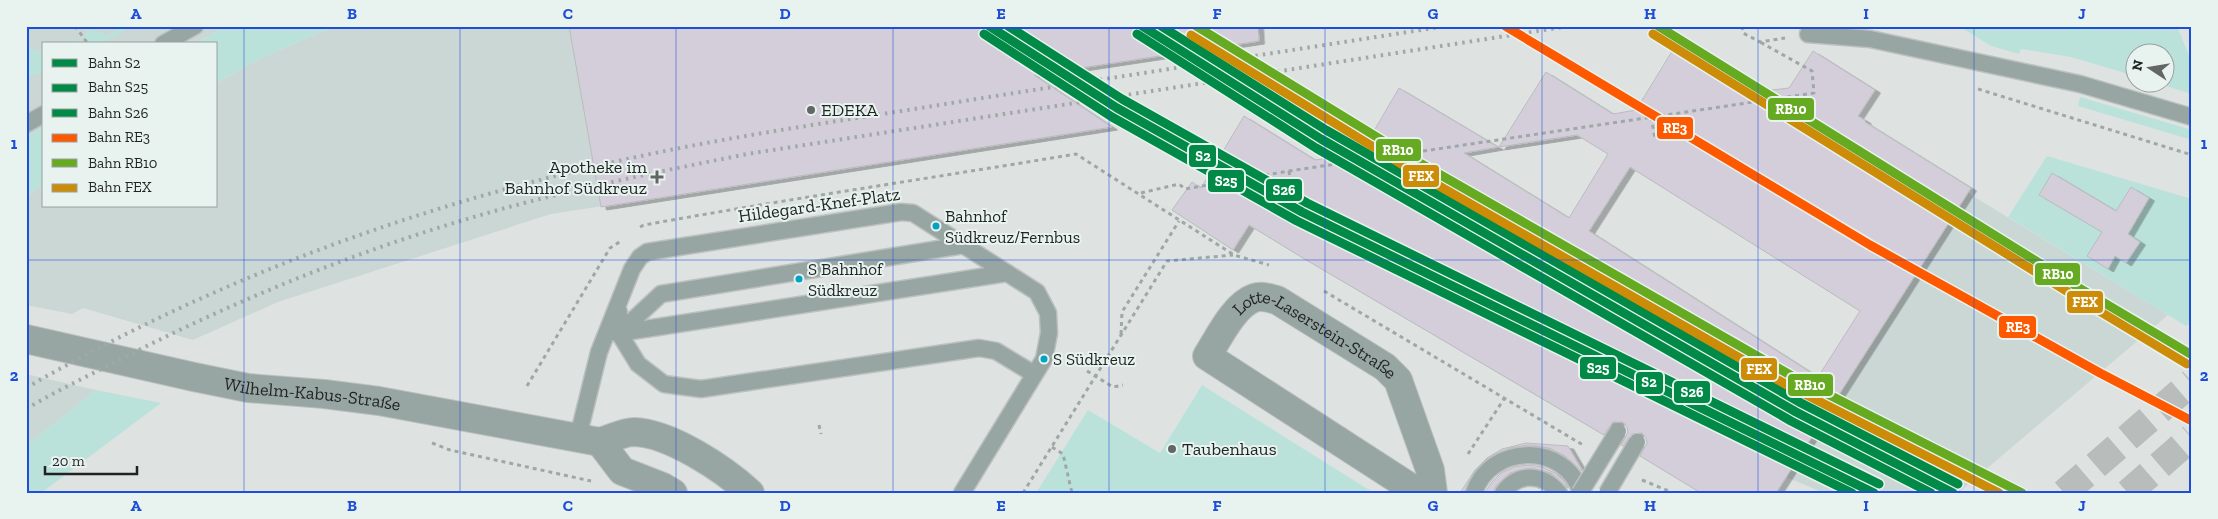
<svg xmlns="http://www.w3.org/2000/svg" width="2218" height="519" viewBox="0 0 2218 519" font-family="'Zilla Slab',serif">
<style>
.built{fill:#cbd7d5}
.green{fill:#bbe2da}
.building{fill:#d4cedb;stroke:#bbbcbe;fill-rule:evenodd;filter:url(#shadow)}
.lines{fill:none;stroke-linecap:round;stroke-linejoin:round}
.secondary-tunnel{stroke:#b8bdbc;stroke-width:28;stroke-dasharray:28 14;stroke-linecap:butt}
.service-casing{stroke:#bcc0bf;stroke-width:19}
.minor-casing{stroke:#bcc0bf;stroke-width:30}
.tertiary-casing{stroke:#bcc0bf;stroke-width:30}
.path{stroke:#9ea8a6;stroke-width:3;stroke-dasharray:4 4;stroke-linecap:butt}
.service{stroke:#97a6a3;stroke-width:16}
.minor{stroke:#97a6a3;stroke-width:28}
.tertiary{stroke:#97a6a3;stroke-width:28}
.rail{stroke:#a1a9a7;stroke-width:4;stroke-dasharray:2.5 5;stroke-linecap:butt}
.service-bridge-casing{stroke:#bcc0bf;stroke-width:19;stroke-linecap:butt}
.service-bridge{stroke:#97a6a3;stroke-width:16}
.rail-1-casing{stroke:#e8f3f0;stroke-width:12}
.rail-2-casing{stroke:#e8f3f0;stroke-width:12}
.rail-3-casing{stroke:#e8f3f0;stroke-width:12}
.rail-4-casing{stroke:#e8f3f0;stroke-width:12}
.rail-5-casing{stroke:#e8f3f0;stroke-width:12}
.rail-6-casing{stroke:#e8f3f0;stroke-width:12}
.rail-1{stroke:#018a47;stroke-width:9}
.rail-2{stroke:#018a47;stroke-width:9}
.rail-3{stroke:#018a47;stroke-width:9}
.rail-4{stroke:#ff5900;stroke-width:9}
.rail-5{stroke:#6a2;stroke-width:9}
.rail-6{stroke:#cc8c07;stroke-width:9}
.grid{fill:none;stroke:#1d4ed8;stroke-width:1;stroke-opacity:0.55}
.poi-dot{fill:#626665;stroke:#e8f3f0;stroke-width:2}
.bus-dot{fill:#02a2c5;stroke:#e8f3f0;stroke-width:2}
.labels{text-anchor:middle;stroke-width:4;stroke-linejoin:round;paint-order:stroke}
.bus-label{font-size:17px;fill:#1f2322;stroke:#e8f3f0;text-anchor:start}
.poi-label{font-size:18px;fill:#1f2322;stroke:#e8f3f0;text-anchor:start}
.street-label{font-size:18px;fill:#1f2322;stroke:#e8f3f0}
.line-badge{stroke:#e8f3f0;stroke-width:2}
.badge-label{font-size:14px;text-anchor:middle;font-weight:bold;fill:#fff}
.neatline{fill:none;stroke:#1d4ed8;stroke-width:2}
.grid-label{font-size:16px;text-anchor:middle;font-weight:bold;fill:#1d4ed8}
</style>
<defs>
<filter id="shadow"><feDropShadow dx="5.5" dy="3" stdDeviation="0" flood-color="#0004"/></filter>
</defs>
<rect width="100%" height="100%" fill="#dee3e2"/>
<g class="built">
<path d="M26 26H226L194 44H44V127L26 137Z"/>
<path d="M335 26H596L741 185 551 214 278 302 193 340 83 308 72 314 26 305V196L44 184V206H216V83L259 59Z"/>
<path d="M1968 193 2168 315 1958 493H1824L1786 477Z"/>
<path d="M26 374 96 390 26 446Z"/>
</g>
<g class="green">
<path d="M123 26H133L100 44H71L72 39 83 43 88 29 108 35Z"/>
<path d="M226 26H335L259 59 216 83V44H194Z"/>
<path d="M1959 26H2177L2192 63V94L2156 83 2166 82V52H2136L2135 76 2071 57 2021 49 2019 54 1991 46Z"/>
<path d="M26 47 44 52V71L26 79Z"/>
<path d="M2080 97 2192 130V140L2078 106Z"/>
<path d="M44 127V184L26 196V137Z"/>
<path d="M2047 156 2192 199V321L2186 326 2008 217Z"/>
<path d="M1202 385 1374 493H1036L1088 410 1160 453Z"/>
<path d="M96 390 161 403 41 493H26V446Z"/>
</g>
<g class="building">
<path d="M569 26H1258L1259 41 1034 75 1112 127 601 207Z"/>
<path d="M1674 48 1747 93 1789 88 1813 51 1875 90 1858 116 1866 121 1865 122 1971 188 1776 493H1701L1640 456 1647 443 1646 438 1642 433 1632 434 1623 446 1621 445 1628 432 1627 427 1623 422H1613L1604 435 1303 258 1249 225 1233 250 1172 210 1192 182 1201 188 1244 116 1315 160 1361 153 1399 88 1498 147 1464 153 1569 218 1608 154 1577 135 1499 147 1546 72 1613 114 1636 110ZM1630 167 1860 311 1818 377 1589 231Z"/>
<path d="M2052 173 2116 211 2131 187 2149 198 2128 234 2140 242 2126 263 2115 256 2108 269 2087 256 2102 232 2039 195Z"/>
<path d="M1526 443 1568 446 1582 470 1581 471 1565 456 1549 448 1529 445 1510 448 1489 457 1474 472 1464 493H1460L1475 470 1487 458 1502 449Z"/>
<path d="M1528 465 1542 467 1555 473 1565 482 1568 488 1551 473 1530 468 1510 473 1496 486 1493 493H1485L1491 483 1501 473 1514 467Z"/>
</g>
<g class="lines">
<g class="secondary-tunnel">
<path d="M2064 493 2192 382"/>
<path d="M2128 493 2192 437"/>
</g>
<defs>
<g id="service">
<path d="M1808 34 1870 39 2080 84 2192 117"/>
<path d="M163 44 195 26"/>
<path d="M26 124 44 114"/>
<path d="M619 312V333L638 364 664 384 701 389 979 348 996 351 1034 374"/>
<path d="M619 333 1007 273"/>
<path d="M618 334 661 294 964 245"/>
<path d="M578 437 599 352 632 269 640 257 647 252 901 212 913 213 1037 292 1048 313 1049 333 1044 359 962 493"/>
<path d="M1474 493C1490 443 1566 442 1581 493"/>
<path d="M1503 493C1518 472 1543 473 1559 493"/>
</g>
<g id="minor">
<path id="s1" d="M1419 493 1207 356C1218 339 1234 305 1254 298 1262 295 1269 298 1277 300L1385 367 1398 380 1430 470 1433 493"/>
</g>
<g id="tertiary">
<path id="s2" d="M26 339 194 377 248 388 324 394 379 401 600 442C610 439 624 432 634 432 670 433 724 469 750 493"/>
<path d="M600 442 622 471 663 487 673 493"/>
</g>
</defs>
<use href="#service" class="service-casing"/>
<use href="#minor" class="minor-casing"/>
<use href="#tertiary" class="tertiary-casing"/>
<g class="path">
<path d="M75 26 88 44"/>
<path d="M1742 26 1743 33 1760 42 1785 38"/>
<path d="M1978 89 2192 155"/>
<path d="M1778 98 1781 117"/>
<path d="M1651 117 1655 138"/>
<path d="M1420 152 1422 172"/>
<path d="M1289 171 1292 192"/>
<path d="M1141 193 1179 184 1185 189 1289 171 1814 93 1812 71 1760 42"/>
<path d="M640 227 644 225C788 199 932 178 1076 154L1234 255 1269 265"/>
<path d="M1324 291 1583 445"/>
<path d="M1121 334 1122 312 1179 221"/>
<path d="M1087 371 1113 387 1123 385"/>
<path d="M527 386 610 248 621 241"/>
<path d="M819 425 821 434"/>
<path d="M432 443 450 450 591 481"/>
<path d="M1052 447 1063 454 1072 493"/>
<path d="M1468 454 1504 399"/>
<path d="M1642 480 1674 493"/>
<path d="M1023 493 1167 261 1233 255"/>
</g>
<use href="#service" class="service"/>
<use href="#minor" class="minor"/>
<use href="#tertiary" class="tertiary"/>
<g class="rail">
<path d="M26 388C212 280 418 205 627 159 740 134 856 119 970 100 1129 75 1288 51 1446 26"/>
<path d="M26 409C58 390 92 374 125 357 252 292 387 239 524 203 598 184 672 169 747 154L1570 26"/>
</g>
<defs>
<g id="service-bridge">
<path d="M1580 493 1618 431"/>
<path d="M1607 493 1637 442"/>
</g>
</defs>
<use href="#service-bridge" class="service-bridge-casing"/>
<use href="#service-bridge" class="service-bridge"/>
<defs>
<g id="rail-1">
<path d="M989 26 1117 108 1302 212 1874 493"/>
<path d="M1142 26 1321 139 1796 412 1953 493"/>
</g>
<g id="rail-2">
<path d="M984 34 1112 117 1297 221 1852 493"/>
<path d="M1137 34 1316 148 1791 421 1931 493"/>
</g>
<g id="rail-3">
<path d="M1008 26 1122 99 1307 203 1879 484"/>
<path d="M1161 26 1326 130 1801 403 1958 484"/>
</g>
<path id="rail-4" d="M1505 26 1870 245 2100 373 2192 421"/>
<g id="rail-5">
<path d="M1196 26 1411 158 1792 376 2022 493"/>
<path d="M1658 26 2081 289 2192 355"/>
</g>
<g id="rail-6">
<path d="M1653 34 2076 297 2187 364"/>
<path d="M1191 35 1406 167 1787 385 1999 493"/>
</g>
</defs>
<use href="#rail-1" class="rail-1-casing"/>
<use href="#rail-2" class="rail-2-casing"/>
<use href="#rail-3" class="rail-3-casing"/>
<use href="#rail-4" class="rail-4-casing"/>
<use href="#rail-5" class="rail-5-casing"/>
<use href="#rail-6" class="rail-6-casing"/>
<use href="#rail-1" class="rail-1"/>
<use href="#rail-2" class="rail-2"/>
<use href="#rail-3" class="rail-3"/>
<use href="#rail-4" class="rail-4"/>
<use href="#rail-5" class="rail-5"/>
<use href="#rail-6" class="rail-6"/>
</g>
<path class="grid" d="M244 26V493M460 26V493M676 26V493M893 26V493M1109 26V493M1325 26V493M1542 26V493M1758 26V493M1974 26V493M26 260H2192"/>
<g class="poi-dot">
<circle cx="811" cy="110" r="5"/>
<path d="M654.5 169.5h5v5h5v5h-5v5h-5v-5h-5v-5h5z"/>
<circle cx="1172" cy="449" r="5"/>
</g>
<g class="bus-dot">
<circle cx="936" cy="226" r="4.5"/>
<circle cx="799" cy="279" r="4.5"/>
<circle cx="1044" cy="359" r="4.5"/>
</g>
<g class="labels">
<g class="bus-label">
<text x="945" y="222">Bahnhof<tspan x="945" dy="21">Südkreuz/Fernbus</tspan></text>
<text x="808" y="275">S Bahnhof<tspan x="808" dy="21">Südkreuz</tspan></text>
<text x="1053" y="365">S Südkreuz</text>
</g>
<g class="poi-label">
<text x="821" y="116">EDEKA</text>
<text x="647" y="173" text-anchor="end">Apotheke im<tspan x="647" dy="21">Bahnhof Südkreuz</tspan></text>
<text x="1182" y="455">Taubenhaus</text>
</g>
<g class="street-label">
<text transform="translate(819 205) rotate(-8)" y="6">Hildegard-Knef-Platz</text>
<text dy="6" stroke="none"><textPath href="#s1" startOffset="398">Lotte-Laserstein-Straße</textPath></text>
<text dy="6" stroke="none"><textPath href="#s2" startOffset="292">Wilhelm-Kabus-Straße</textPath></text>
</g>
</g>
<g class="line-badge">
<rect x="1767" y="97" width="48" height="24" rx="5" fill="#6a2"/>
<rect x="1656" y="116" width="38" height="24" rx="5" fill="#ff5900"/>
<rect x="1375" y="138" width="47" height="24" rx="5" fill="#6a2"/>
<rect x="1188" y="144" width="29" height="24" rx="5" fill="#018a47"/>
<rect x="1402" y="164" width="38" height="24" rx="5" fill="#cc8c07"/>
<rect x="1207" y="169" width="38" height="24" rx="5" fill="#018a47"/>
<rect x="1265" y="178" width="38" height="24" rx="5" fill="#018a47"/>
<rect x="2034" y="262" width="47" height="24" rx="5" fill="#6a2"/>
<rect x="2066" y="290" width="38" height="24" rx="5" fill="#cc8c07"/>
<rect x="1998" y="315" width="39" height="24" rx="5" fill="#ff5900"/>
<rect x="1579" y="356" width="38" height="24" rx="5" fill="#018a47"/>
<rect x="1740" y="357" width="38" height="24" rx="5" fill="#cc8c07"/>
<rect x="1635" y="371" width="29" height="24" rx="5" fill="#018a47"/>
<rect x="1787" y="373" width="47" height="24" rx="5" fill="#6a2"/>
<rect x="1673" y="380" width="38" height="24" rx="5" fill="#018a47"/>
</g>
<g class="badge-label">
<text x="1791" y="114">RB10</text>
<text x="1675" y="133">RE3</text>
<text x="1398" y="155">RB10</text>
<text x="1203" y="161">S2</text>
<text x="1421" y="181">FEX</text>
<text x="1226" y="186">S25</text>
<text x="1284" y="195">S26</text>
<text x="2058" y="279">RB10</text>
<text x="2085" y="307">FEX</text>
<text x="2018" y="332">RE3</text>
<text x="1598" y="373">S25</text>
<text x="1759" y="374">FEX</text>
<text x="1649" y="387">S2</text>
<text x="1810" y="390">RB10</text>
<text x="1692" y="397">S26</text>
</g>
<rect width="2218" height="519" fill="none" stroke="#e8f3f0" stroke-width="55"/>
<rect x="42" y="42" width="175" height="165" fill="#e8f3f0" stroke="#98a09e"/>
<rect x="52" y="59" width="25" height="8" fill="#018a47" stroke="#98a09e"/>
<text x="88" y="68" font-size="15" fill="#1f2322">Bahn S2</text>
<rect x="52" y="84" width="25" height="8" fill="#018a47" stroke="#98a09e"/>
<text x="88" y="92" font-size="15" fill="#1f2322">Bahn S25</text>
<rect x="52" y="109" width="25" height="8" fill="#018a47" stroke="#98a09e"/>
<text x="88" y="118" font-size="15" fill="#1f2322">Bahn S26</text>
<rect x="52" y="134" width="25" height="8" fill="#ff5900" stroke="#98a09e"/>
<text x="88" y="142" font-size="15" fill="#1f2322">Bahn RE3</text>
<rect x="52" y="159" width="25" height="8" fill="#66aa22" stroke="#98a09e"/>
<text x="88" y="168" font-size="15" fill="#1f2322">Bahn RB10</text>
<rect x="52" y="184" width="25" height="8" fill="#cc8c07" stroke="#98a09e"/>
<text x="88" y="192" font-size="15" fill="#1f2322">Bahn FEX</text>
<g transform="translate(2150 68) rotate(282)"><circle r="24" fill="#e8f3f0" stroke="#98a09e"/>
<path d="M0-4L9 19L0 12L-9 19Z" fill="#626665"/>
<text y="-8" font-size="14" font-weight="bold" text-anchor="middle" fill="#1f2322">N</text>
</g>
<path d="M45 466v8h92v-8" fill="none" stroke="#1f2322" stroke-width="2.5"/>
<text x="52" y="466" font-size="15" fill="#1f2322" stroke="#e8f3f0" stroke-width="4" paint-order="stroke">20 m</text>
<rect x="28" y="28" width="2162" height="464" class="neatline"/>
<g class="grid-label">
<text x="136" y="19">A</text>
<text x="352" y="19">B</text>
<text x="568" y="19">C</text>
<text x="785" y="19">D</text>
<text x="1001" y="19">E</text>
<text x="1217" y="19">F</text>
<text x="1433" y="19">G</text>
<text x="1650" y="19">H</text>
<text x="1866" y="19">I</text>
<text x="2082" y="19">J</text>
<text x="14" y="149">1</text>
<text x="2204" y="149">1</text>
<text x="14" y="381">2</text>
<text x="2204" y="381">2</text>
<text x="136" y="511">A</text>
<text x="352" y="511">B</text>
<text x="568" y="511">C</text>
<text x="785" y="511">D</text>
<text x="1001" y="511">E</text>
<text x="1217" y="511">F</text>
<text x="1433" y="511">G</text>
<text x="1650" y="511">H</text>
<text x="1866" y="511">I</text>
<text x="2082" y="511">J</text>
</g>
</svg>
